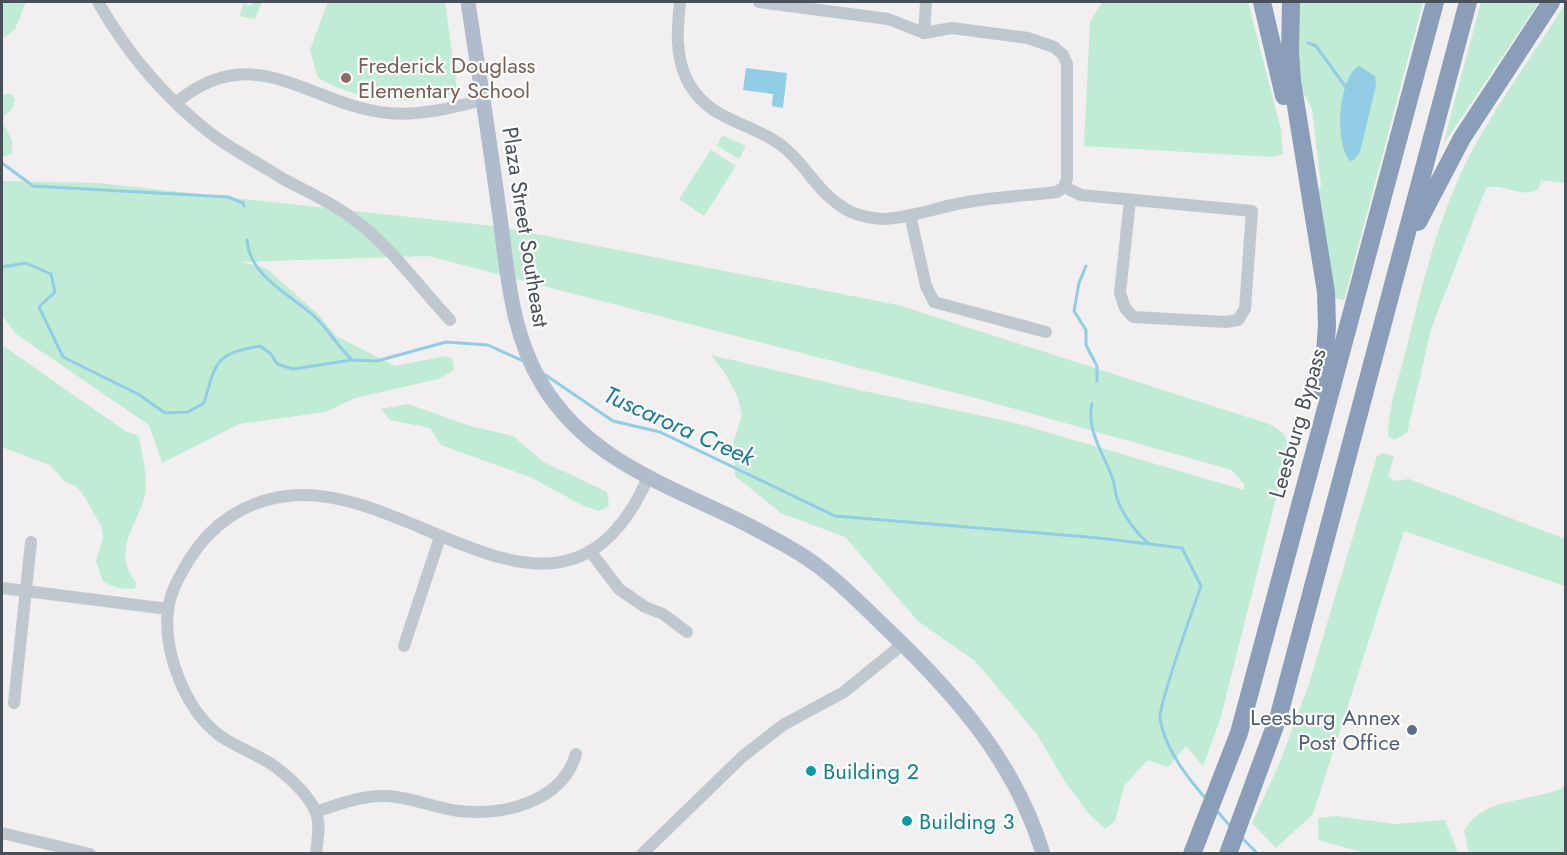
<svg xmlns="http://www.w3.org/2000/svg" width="1567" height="855" viewBox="0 0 1567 855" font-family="Jost,sans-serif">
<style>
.green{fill:#c0ebd4}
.water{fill:#91cde5}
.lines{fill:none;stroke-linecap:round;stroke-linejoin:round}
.stream{stroke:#91cde5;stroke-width:3}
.minor{stroke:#c0c8cf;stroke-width:12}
.major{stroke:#b0bccb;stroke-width:15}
.highway{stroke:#8a9eba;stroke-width:18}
.education-dot{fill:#8d6e63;stroke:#fff;stroke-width:2}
.service-dot{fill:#5c6f8a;stroke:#fff;stroke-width:2}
.culture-dot{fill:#0f9aa8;stroke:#fff;stroke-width:2}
.labels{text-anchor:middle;stroke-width:4.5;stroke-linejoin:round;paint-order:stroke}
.education-label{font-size:22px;fill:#785e54;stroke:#fff;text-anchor:start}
.street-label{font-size:22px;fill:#48505a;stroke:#fff}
.service-label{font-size:22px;fill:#4e5e75;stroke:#fff;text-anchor:end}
.culture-label{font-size:22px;fill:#0d838f;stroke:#fff;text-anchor:start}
.water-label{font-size:24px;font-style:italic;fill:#17789e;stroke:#fff}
</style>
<rect width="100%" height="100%" fill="#f1efef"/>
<g class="green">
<path d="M2 2H26L15 29 2 39Z"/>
<path d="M253 2H262L255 19 239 16 244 3 251 6Z"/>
<path d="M328 2H445L457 89C449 98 438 97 427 99 389 104 352 97 318 78L310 50Z"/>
<path d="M1102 2H1248L1281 130 1283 154 1273 157 1084 146 1090 22Z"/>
<path d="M1299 2H1423L1344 300 1331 297 1318 192 1321 185 1312 109 1298 82Z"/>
<path d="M1481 2H1539L1443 145Z"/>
<path d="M1565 4V183L1541 180 1539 188C1523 201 1503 181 1486 188L1431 329 1407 433 1394 440 1388 436C1388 407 1400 375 1407 346 1423 282 1439 214 1470 155 1498 102 1533 55 1565 4Z"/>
<path d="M2 94H11L15 99 12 109 4 116 3 122 12 141V154L2 157Z"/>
<path d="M722 135 746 146 739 159 717 146Z"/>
<path d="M711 150 736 166 704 216 679 199Z"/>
<path d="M2 181 98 183 501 227 898 305 1269 424C1284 431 1289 437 1287 454L1220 720 1203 766 1186 746 1168 767 1148 760 1124 786 1115 821 1105 829 1089 814 1066 783 1036 733 975 661 918 621 845 537 781 513 735 476 734 440 742 416 738 398 725 373 711 355 859 390 1016 423 1244 490V484L1232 470 983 400 428 256 241 262 266 268 319 315 336 336 395 366 445 356 452 358 454 370 438 379 355 398 325 412 239 424 162 463 149 425 16 334 2 315Z"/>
<path d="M2 345 125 431 139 436C141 452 147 471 146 487 143 522 108 548 136 582L135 589 118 588 103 582 96 561 103 538 101 526 84 496 76 486 65 482 50 465 2 447Z"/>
<path d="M408 404 470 426 513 436 542 461 607 492 609 506 599 511 584 506 532 478 441 445 430 428 390 420 381 409Z"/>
<path d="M1383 453 1394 456 1388 477 1396 481 1409 479 1565 539V586L1404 531 1313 814 1276 848 1252 823 1280 762 1309 684 1377 456Z"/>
<path d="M1565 786V853H1469L1464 831C1484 794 1534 804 1565 786Z"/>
<path d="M1336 816 1396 824 1445 820 1458 853H1366L1318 840V818Z"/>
</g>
<g class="water">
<path d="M1359 66 1375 76 1376 85 1360 152 1354 160 1350 161C1334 144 1338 77 1359 66Z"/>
<path d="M746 68 787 73 783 108 772 106 773 94 743 90Z"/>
</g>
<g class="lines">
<g class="stream">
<path d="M1308 43 1316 46 1345 86"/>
<path d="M2 163 33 186 228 197 243 203 244 206"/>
<path d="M247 240C249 276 291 295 315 317 329 330 338 347 352 360"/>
<path d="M1086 266 1079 283 1074 311 1086 330V345L1097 366V381"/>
<path d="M2 267 26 263 51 274 55 292 39 307 63 357 138 394 165 413 188 412 204 403C216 363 214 353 260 346L271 354 277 364 293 369 352 360 377 361 446 342 488 345 523 361"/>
<path d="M544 374 613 421 660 432 835 516 1099 538 1182 548 1201 586C1194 606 1158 707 1160 719 1165 749 1187 777 1206 799"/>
<path d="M1092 404C1086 431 1104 454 1113 479 1115 486 1115 494 1118 501 1123 515 1137 534 1148 543"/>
<path d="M1217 811 1230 826"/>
<path d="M1241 837 1258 854"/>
</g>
<g class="minor">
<path d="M98 2C127 53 167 100 214 136 235 151 258 163 280 177 304 191 330 201 352 218 390 245 418 286 450 320"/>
<path d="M680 2C677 29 675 57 688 82 710 122 749 121 781 145 804 162 815 188 838 204 849 213 866 218 881 219 906 219 932 209 957 204 990 197 1024 196 1057 192L1064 187 1067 179V64L1063 55 1054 47 1028 38 952 28 924 33 888 19 759 2"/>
<path d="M924 33 926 2"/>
<path d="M177 102C256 37 311 106 388 113 420 116 452 108 482 100"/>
<path d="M1064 187 1081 195 1252 211 1245 309 1238 320 1226 322 1133 317 1125 308 1120 293 1130 200"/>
<path d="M910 215 926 286 934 302 1046 332"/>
<path d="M590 551 619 589 645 607 663 614 687 632"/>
<path d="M2 588 168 609"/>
<path d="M404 646 440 537"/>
<path d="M14 703 31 542"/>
<path d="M316 812C339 804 362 795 387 796 412 797 434 808 459 811 504 816 562 802 576 754"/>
<path d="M2 833 90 854"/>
<path d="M316 854C317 841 321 825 316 813 309 793 278 766 259 757 246 750 231 744 219 735 185 709 163 652 168 610 170 592 180 575 189 560 211 524 245 501 287 496 414 480 563 668 648 478"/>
<path d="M642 854 742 757 783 725 844 692 903 644"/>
</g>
<path class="major" d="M468 2C478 69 489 136 498 203 507 264 509 330 542 384 590 464 675 487 752 527 776 540 802 553 823 570 846 588 867 610 888 630 955 694 1016 763 1043 854"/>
<g class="highway">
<path d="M1262 2 1284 96"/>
<path d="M1291 2 1290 52 1292 81 1326 292 1327 326 1322 393"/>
<path d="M1418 222 1462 138 1551 2"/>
<path d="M1192 854 1239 733 1435 2"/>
<path d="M1228 854 1279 715 1468 2"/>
</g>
</g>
<circle class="education-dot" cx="346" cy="78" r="6"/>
<circle class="service-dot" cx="1412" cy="730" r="6"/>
<g class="culture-dot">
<circle cx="811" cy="771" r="6"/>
<circle cx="907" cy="821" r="6"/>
</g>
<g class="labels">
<g class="education-label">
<text x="358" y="73">Frederick Douglass<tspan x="358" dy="25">Elementary School</tspan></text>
</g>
<g class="street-label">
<text transform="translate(526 227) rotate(81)" y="8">Plaza Street Southeast</text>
<text transform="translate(1297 423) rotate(-74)" y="8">Leesburg Bypass</text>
</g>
<g class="service-label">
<text x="1400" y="725">Leesburg Annex<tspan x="1400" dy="25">Post Office</tspan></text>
</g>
<g class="culture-label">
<text x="823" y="779">Building 2</text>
<text x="919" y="829">Building 3</text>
</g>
<g class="water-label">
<text transform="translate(679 426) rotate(24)" y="8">Tuscarora Creek</text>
</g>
</g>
<rect width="1567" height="855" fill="none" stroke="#48505a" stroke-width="6"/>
</svg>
